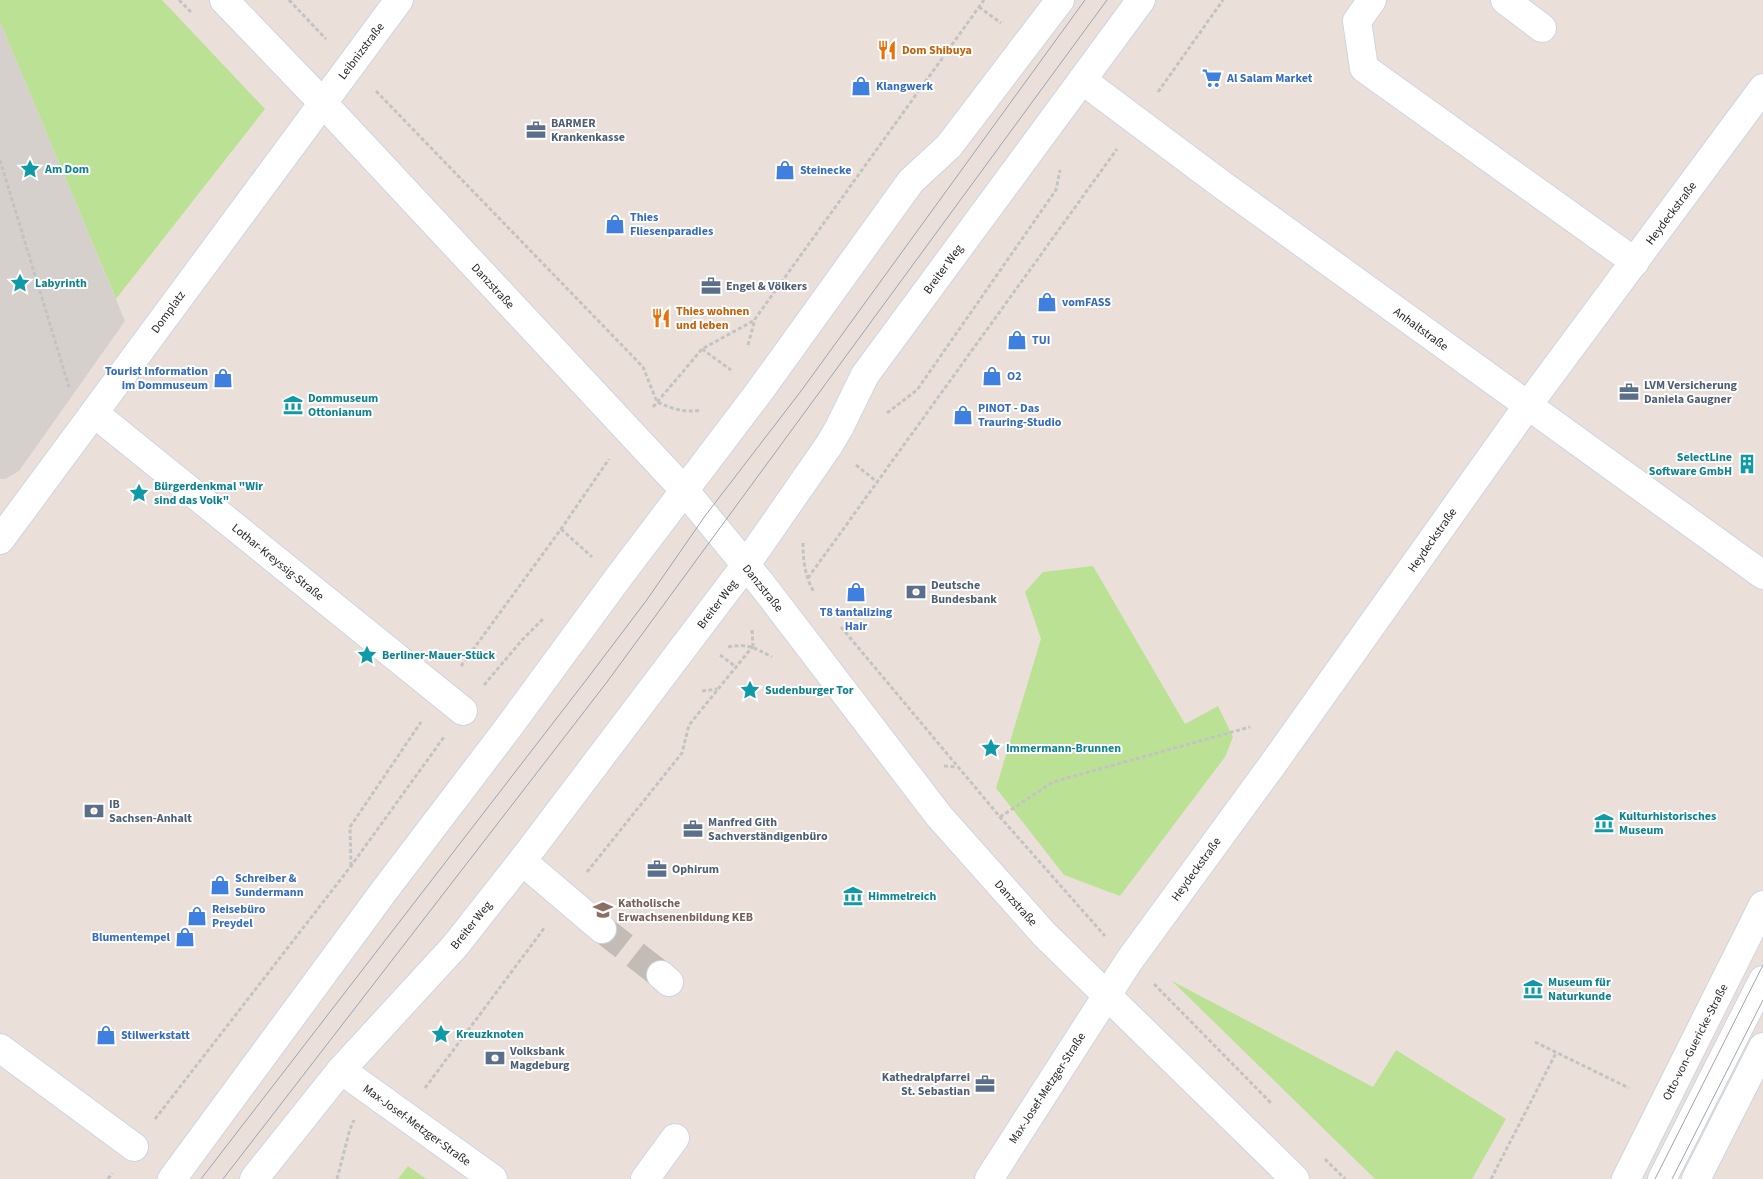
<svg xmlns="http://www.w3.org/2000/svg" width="1763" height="1179" viewBox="0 0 1763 1179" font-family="'Source Sans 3',sans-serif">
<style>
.green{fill:#bbe195}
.plaza{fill:#d6d0cc}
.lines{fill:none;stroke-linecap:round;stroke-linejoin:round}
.minor-tunnel{stroke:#c3bbb5;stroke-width:28;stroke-dasharray:28 14;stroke-linecap:butt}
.minor-casing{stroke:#ced5e1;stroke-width:30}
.path{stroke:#c3c3c3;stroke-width:3;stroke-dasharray:4 2.5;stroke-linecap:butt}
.minor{stroke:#fff;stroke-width:28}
.tram{stroke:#9ca3b2;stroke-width:1}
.labels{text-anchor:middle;stroke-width:4;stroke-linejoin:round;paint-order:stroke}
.food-label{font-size:12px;font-weight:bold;fill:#c56008;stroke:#fff;text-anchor:start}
.street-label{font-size:12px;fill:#272727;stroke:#fff}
.shop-label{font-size:12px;font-weight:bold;fill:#366cbe;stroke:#fff;text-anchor:start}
.service-label{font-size:12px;font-weight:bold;fill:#4e5e75;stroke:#fff;text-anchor:start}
.culture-label{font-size:12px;font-weight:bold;fill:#0d838f;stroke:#fff;text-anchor:start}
.education-label{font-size:12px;font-weight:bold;fill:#785e54;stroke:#fff;text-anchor:start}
</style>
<rect width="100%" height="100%" fill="#eae0d9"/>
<g class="green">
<path d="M0 0H162L265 109 116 299 0 22Z"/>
<path d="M1093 566 1185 724 1218 706 1233 737 1225 757 1120 896 1064 875 996 788 1041 639 1025 592 1043 572Z"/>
<path d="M1172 981 1373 1087 1396 1050 1506 1119 1472 1179H1375Z"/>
<path d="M408 1166 426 1179H398Z"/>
</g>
<path class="plaza" d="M0 22 125 321 19 471 5 479H0Z"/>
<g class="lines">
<path class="minor-tunnel" d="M602 929 661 975"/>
<defs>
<g id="minor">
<path d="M224 0 322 102 685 491 763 586 939 816 1044 934 1295 1179"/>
<path d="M1372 0 1357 21 1364 68 1635 262"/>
<path d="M1505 0 1542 28"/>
<path d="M1082 80 1221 184 1763 575"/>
<path d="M94 413 463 711"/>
<path d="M0 540 399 0"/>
<path d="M522 861 602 929"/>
<path d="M661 975 669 982"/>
<path d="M0 1048 134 1147"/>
<path d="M341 1070 493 1179"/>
<path d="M172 1179 384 891 508 728 618 578 759 392 911 181 949 146 1060 0"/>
<path d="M254 1179 341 1070 455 946 522 861 745 566 829 445 839 428 865 375 1141 0"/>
<path d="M645 1179 675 1138"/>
<path d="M989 1179 1129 961 1273 764 1528 405 1763 88"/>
<path d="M1626 1179 1763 905"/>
<path d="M1662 1179 1763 980"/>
<path d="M1696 1179 1763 1047"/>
</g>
</defs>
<use href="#minor" class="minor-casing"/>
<g class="path">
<path d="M179 0 191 12"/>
<path d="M289 0 326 39"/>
<path d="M979 7 1001 23"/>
<path d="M376 91 643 367 657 402C673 409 684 413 702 410"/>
<path d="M1158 92 1223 0"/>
<path d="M0 160 69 387"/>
<path d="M748 345 755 319 984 0"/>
<path d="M702 349 731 370"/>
<path d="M653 407 702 349 755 320"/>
<path d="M887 413 917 390 1056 190 1060 170"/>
<path d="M856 465 877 482"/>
<path d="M561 529 592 557"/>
<path d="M803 543C803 560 805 577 814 592"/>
<path d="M808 578 1117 149"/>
<path d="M841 627 1000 817 1105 936"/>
<path d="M752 630 753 646"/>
<path d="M728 647C747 643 755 648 772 657"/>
<path d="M720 655 736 667"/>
<path d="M461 666 561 529 609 459"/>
<path d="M484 685 522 640 543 619"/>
<path d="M702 691 717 689"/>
<path d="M944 766 957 767"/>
<path d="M1000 817 1053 782 1250 727"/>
<path d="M351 866 350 827 421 722"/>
<path d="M587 872 682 753 689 725 753 646"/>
<path d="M1154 984 1272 1104"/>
<path d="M1535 1042 1629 1088"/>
<path d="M425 1088 545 927"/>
<path d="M155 1119 351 866 444 737"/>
<path d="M1325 1159 1345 1179"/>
<path d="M108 1179 112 1173"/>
<path d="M337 1179 350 1129 354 1120"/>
<path d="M1491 1179 1556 1053"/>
</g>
<use href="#minor" class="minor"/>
<g class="tram">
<path d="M201 1179 590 675 646 601 705 516 801 391 1085 0"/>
<path d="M223 1179 607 682 1107 0"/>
<path d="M1655 1179 1763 965"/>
<path d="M1672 1179 1763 1000"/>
</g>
</g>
<defs>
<symbol id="restaurant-bare" viewBox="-9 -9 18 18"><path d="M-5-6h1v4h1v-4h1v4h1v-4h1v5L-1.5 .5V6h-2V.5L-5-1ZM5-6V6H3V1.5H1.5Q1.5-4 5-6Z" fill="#e8710a" stroke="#fff" stroke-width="2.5" paint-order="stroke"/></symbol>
<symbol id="supermarket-bare" viewBox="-9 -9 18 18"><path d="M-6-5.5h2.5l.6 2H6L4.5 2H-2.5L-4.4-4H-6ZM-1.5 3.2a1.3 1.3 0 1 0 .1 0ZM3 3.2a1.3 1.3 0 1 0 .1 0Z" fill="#3f7fe0" stroke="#fff" stroke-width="2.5" paint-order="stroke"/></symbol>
<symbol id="shop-bare" viewBox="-9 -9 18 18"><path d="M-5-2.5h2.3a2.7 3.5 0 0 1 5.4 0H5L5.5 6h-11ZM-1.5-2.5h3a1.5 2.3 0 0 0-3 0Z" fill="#3f7fe0" stroke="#fff" stroke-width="2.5" paint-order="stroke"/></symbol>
<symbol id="office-bare" viewBox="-9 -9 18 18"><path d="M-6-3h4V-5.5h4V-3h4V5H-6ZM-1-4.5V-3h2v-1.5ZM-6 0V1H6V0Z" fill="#5c6f8a" stroke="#fff" stroke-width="2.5" paint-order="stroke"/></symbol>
<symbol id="sight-bare" viewBox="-9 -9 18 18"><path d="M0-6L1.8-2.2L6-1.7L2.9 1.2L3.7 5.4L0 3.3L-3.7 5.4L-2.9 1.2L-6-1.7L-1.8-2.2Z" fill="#0f9aa8" stroke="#fff" stroke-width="2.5" paint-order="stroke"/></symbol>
<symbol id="museum-bare" viewBox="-9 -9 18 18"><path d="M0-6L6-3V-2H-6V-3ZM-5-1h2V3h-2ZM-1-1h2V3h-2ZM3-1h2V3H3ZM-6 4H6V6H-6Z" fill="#0f9aa8" stroke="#fff" stroke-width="2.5" paint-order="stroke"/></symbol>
<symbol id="building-bare" viewBox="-9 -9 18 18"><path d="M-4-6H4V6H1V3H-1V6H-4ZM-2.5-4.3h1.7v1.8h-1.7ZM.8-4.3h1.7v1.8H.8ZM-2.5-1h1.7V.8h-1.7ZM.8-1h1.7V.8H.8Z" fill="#0f9aa8" stroke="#fff" stroke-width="2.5" paint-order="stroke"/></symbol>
<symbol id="bank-bare" viewBox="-9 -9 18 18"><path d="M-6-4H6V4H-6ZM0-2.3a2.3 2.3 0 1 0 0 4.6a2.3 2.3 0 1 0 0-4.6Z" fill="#5c6f8a" stroke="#fff" stroke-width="2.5" paint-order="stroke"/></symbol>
<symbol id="school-bare" viewBox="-9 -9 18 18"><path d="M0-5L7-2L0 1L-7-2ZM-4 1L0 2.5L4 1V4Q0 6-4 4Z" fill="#8d6e63" stroke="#fff" stroke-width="2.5" paint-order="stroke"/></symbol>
</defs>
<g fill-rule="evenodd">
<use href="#restaurant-bare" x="873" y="36" width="28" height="28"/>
<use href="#supermarket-bare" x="1198" y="64" width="28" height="28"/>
<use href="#shop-bare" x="847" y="72" width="28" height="28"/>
<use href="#office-bare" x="522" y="116" width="28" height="28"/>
<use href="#sight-bare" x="16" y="155" width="28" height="28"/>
<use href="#shop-bare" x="771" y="156" width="28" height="28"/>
<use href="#shop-bare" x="601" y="210" width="28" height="28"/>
<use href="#sight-bare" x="6" y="269" width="28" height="28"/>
<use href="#office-bare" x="697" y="272" width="28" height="28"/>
<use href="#shop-bare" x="1033" y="288" width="28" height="28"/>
<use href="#restaurant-bare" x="647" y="304" width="28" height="28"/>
<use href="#shop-bare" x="1003" y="326" width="28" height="28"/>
<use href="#shop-bare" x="978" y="362" width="28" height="28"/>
<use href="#shop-bare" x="209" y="364" width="28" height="28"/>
<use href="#office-bare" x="1615" y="378" width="28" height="28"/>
<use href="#museum-bare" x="279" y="391" width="28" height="28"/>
<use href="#shop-bare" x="949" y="401" width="28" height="28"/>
<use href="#building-bare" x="1733" y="450" width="28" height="28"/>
<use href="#sight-bare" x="125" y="479" width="28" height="28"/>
<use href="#shop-bare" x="842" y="578" width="28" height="28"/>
<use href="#bank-bare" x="902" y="578" width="28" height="28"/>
<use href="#sight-bare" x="353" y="641" width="28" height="28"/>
<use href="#sight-bare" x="736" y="676" width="28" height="28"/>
<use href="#sight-bare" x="977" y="734" width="28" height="28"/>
<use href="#bank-bare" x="80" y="797" width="28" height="28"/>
<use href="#museum-bare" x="1590" y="809" width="28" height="28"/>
<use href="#office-bare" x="679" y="815" width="28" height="28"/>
<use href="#office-bare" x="643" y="855" width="28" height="28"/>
<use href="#shop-bare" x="206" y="871" width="28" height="28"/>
<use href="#museum-bare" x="839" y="882" width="28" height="28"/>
<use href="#school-bare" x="589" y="896" width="28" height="28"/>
<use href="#shop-bare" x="183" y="902" width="28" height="28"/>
<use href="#shop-bare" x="171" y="923" width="28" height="28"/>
<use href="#museum-bare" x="1519" y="975" width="28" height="28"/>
<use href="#sight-bare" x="427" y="1020" width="28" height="28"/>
<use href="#shop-bare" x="92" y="1021" width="28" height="28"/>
<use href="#bank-bare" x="481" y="1044" width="28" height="28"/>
<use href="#office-bare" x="971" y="1070" width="28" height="28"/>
</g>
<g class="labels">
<g class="food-label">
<text x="902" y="54">Dom Shibuya</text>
<text x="676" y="315">Thies wohnen<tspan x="676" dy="14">und leben</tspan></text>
</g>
<g class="street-label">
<text transform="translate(361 51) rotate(-53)" y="4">Leibnizstraße</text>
<text transform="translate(1671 213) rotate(-53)" y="4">Heydeckstraße</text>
<text transform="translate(943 269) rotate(-54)" y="4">Breiter Weg</text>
<text transform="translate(493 286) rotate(47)" y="4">Danzstraße</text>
<text transform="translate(168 312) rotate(-54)" y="4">Domplatz</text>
<text transform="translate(1421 329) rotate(36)" y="4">Anhaltstraße</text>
<text transform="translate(1432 540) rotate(-55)" y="4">Heydeckstraße</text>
<text transform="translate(278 562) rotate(39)" y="4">Lothar-Kreyssig-Straße</text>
<text transform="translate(763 588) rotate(51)" y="4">Danzstraße</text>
<text transform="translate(717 604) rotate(-53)" y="4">Breiter Weg</text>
<text transform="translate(1196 869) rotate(-54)" y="4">Heydeckstraße</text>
<text transform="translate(1016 903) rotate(48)" y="4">Danzstraße</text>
<text transform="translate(471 925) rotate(-51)" y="4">Breiter Weg</text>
<text transform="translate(1695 1042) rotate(-63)" y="4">Otto-von-Guericke-Straße</text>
<text transform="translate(1047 1088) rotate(-57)" y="4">Max-Josef-Metzger-Straße</text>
<text transform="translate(417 1125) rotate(36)" y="4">Max-Josef-Metzger-Straße</text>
</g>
<g class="shop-label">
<text x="1227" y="82">Al Salam Market</text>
<text x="876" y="90">Klangwerk</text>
<text x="800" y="174">Steinecke</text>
<text x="630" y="221">Thies<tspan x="630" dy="14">Fliesenparadies</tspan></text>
<text x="1062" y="306">vomFASS</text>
<text x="1032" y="344">TUI</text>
<text x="208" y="375" text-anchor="end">Tourist Information<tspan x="208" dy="14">im Dommuseum</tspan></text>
<text x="1007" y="380">O2</text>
<text x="978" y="412">PINOT - Das<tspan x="978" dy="14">Trauring-Studio</tspan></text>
<text x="856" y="616" text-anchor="middle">T8 tantalizing<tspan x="856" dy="14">Hair</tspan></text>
<text x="235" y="882">Schreiber &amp;<tspan x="235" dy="14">Sundermann</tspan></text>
<text x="212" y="913">Reisebüro<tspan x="212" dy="14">Preydel</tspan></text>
<text x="170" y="941" text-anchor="end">Blumentempel</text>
<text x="121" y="1039">Stilwerkstatt</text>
</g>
<g class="service-label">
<text x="551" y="127">BARMER<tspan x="551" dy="14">Krankenkasse</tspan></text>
<text x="726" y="290">Engel &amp; Völkers</text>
<text x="1644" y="389">LVM Versicherung<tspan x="1644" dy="14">Daniela Gaugner</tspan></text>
<text x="931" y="589">Deutsche<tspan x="931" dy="14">Bundesbank</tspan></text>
<text x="109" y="808">IB<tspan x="109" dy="14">Sachsen-Anhalt</tspan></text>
<text x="708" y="826">Manfred Gith<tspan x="708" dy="14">Sachverständigenbüro</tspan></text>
<text x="672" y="873">Ophirum</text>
<text x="510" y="1055">Volksbank<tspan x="510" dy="14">Magdeburg</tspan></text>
<text x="970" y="1081" text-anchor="end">Kathedralpfarrei<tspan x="970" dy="14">St. Sebastian</tspan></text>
</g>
<g class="culture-label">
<text x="45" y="173">Am Dom</text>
<text x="35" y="287">Labyrinth</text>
<text x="308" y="402">Dommuseum<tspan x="308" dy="14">Ottonianum</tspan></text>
<text x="1732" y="461" text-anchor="end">SelectLine<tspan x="1732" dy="14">Software GmbH</tspan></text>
<text x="154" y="490">Bürgerdenkmal "Wir<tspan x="154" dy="14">sind das Volk"</tspan></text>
<text x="382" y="659">Berliner-Mauer-Stück</text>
<text x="765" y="694">Sudenburger Tor</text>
<text x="1006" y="752">Immermann-Brunnen</text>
<text x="1619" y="820">Kulturhistorisches<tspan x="1619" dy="14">Museum</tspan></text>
<text x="868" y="900">Himmelreich</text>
<text x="1548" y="986">Museum für<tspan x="1548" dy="14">Naturkunde</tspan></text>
<text x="456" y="1038">Kreuzknoten</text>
</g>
<g class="education-label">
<text x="618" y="907">Katholische<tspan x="618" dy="14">Erwachsenenbildung KEB</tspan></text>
</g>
</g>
</svg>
